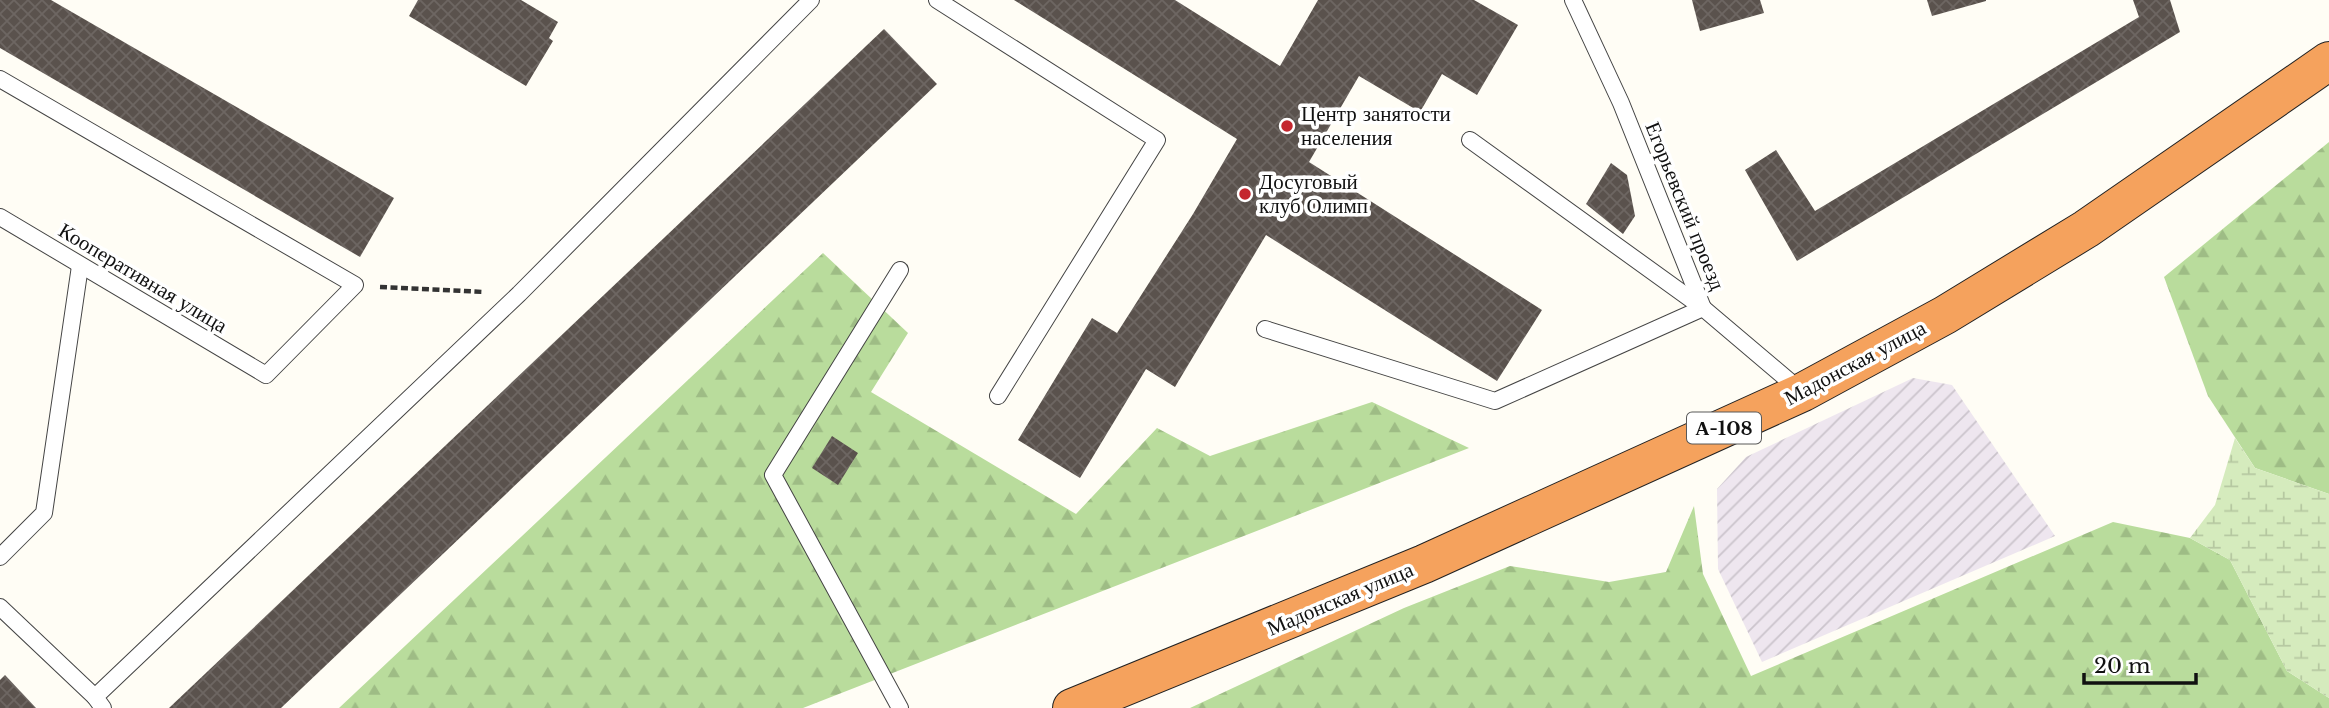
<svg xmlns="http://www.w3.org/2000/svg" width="2329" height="708" viewBox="0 0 2329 708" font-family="'Libre Baskerville',serif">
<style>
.industrial{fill:url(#industrial-furrows)}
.forest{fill:url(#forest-firs)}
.wetland{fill:url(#wetland-marsh)}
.building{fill:url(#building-cross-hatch)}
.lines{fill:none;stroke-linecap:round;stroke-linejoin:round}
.lane-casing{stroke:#444;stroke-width:18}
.highway-casing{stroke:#222;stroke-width:40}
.path{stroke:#333;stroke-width:4.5;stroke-dasharray:7 3.5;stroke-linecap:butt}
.lane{stroke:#fff;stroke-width:16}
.highway{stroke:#f5a25d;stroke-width:38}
.poi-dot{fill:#c4262e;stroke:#fff;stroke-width:2.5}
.labels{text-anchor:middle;stroke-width:7;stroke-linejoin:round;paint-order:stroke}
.shield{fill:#fff;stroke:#585858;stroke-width:2}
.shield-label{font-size:19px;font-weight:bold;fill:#111}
.poi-label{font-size:21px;fill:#111;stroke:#fff;text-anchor:start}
.street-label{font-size:21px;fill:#111;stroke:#fff}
</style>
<defs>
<pattern id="industrial-furrows" width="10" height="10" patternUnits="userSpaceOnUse" patternTransform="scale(1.75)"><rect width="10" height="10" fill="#eee6ef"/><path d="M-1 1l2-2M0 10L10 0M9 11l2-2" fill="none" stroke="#cbc4cc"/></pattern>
<pattern id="forest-firs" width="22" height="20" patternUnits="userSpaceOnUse" patternTransform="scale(1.75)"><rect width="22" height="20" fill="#b9dc9c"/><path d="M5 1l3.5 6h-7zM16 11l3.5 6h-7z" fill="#9ebc85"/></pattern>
<pattern id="wetland-marsh" width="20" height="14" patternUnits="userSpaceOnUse" patternTransform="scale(1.75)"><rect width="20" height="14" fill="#d5ebbd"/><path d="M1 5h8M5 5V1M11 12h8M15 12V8" fill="none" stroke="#b6c8a1"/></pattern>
<pattern id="building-cross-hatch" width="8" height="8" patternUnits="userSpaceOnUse" patternTransform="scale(1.75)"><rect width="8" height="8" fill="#5a524d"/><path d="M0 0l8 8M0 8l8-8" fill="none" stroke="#6d6662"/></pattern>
</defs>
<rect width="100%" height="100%" fill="#fffdf5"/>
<path class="industrial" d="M1913 378 1952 385 2055 536 1762 662 1718 569 1717 489 1746 457Z"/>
<g class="forest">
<path d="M2329 142V494L2255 468 2208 396 2164 277Z"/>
<path d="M823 253 908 333 871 392 1076 514 1157 428 1210 456 1372 402 1469 448 803 708H339Z"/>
<path d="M1694 506 1703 574 1751 676 2113 522 2190 538 2230 560 2287 671 2329 698V708H1190L1404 608 1510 566 1609 582 1666 572Z"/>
</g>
<path class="wetland" d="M2235 438 2255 468 2329 494V698L2287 671 2230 560 2190 538 2215 505Z"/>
<g class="building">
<path d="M0 0H51L394 198 360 257 0 48Z"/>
<path d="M418 0H521L558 22 549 38 553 41 526 86 409 16Z"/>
<path d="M1014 0H1175L1280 66 1318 0H1474L1518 25 1477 95 1442 74 1420 112 1359 76 1309 162 1542 310 1497 381 1266 235 1175 387 1146 369 1080 478 1018 440 1092 318 1117 333 1193 214 1237 139Z"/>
<path d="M1692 0H1760L1764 13 1700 31Z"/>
<path d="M1927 0H1986V1L1932 16Z"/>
<path d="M2133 0H2170L2180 32 1797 261 1745 170 1776 150 1815 211 2139 17Z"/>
<path d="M884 29 937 84 281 708H169Z"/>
<path d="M1611 163 1627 175 1635 216 1623 234 1586 204Z"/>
<path d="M832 436 858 453 838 485 812 468Z"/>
<path d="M5 675 36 708H0V680Z"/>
</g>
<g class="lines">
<defs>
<g id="lane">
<path d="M937 0 1157 140 998 396"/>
<path d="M1573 0 1621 103 1703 308"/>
<path d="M0 79 355 285 266 375 0 217"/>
<path d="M1470 140 1703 308 1801 391"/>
<path d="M1265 329 1495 401 1703 308"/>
<path d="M0 557 44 513 80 266"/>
<path d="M0 607 95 697"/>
<path d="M103 708 95 697 519 294 811 0"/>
<path d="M900 708 773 475 900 270"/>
</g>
<path id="highway" d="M1072 708 1424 564 1803 392 1945 315 2086 229 2329 61"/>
</defs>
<use href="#lane" class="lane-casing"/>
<use href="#highway" class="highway-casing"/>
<path class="path" d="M380 287 484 292"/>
<use href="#lane" class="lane"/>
<use href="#highway" class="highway"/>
</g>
<g class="poi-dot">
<circle cx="1287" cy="126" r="7"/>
<circle cx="1245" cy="194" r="7"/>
</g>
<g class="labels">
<rect class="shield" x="1687" y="412.5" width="74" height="31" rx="5"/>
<g class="shield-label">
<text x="1724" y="435">А-108</text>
</g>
<g class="poi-label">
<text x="1301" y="121">Центр занятости<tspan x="1301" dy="24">населения</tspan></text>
<text x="1259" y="189">Досуговый<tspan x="1259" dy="24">клуб Олимп</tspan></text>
</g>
<g class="street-label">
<text transform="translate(1685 206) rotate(68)" y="7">Егорьевский проезд</text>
<text transform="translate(143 278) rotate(31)" y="7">Кооперативная улица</text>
<text transform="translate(1855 363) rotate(-28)" y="7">Мадонская улица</text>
<text transform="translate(1340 599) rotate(-23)" y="7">Мадонская улица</text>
</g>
</g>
<path d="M2084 673v10h112v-10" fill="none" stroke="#111111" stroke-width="3.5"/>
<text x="2094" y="673" font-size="21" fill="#111111" stroke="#ffffff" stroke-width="5" paint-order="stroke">20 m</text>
</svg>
